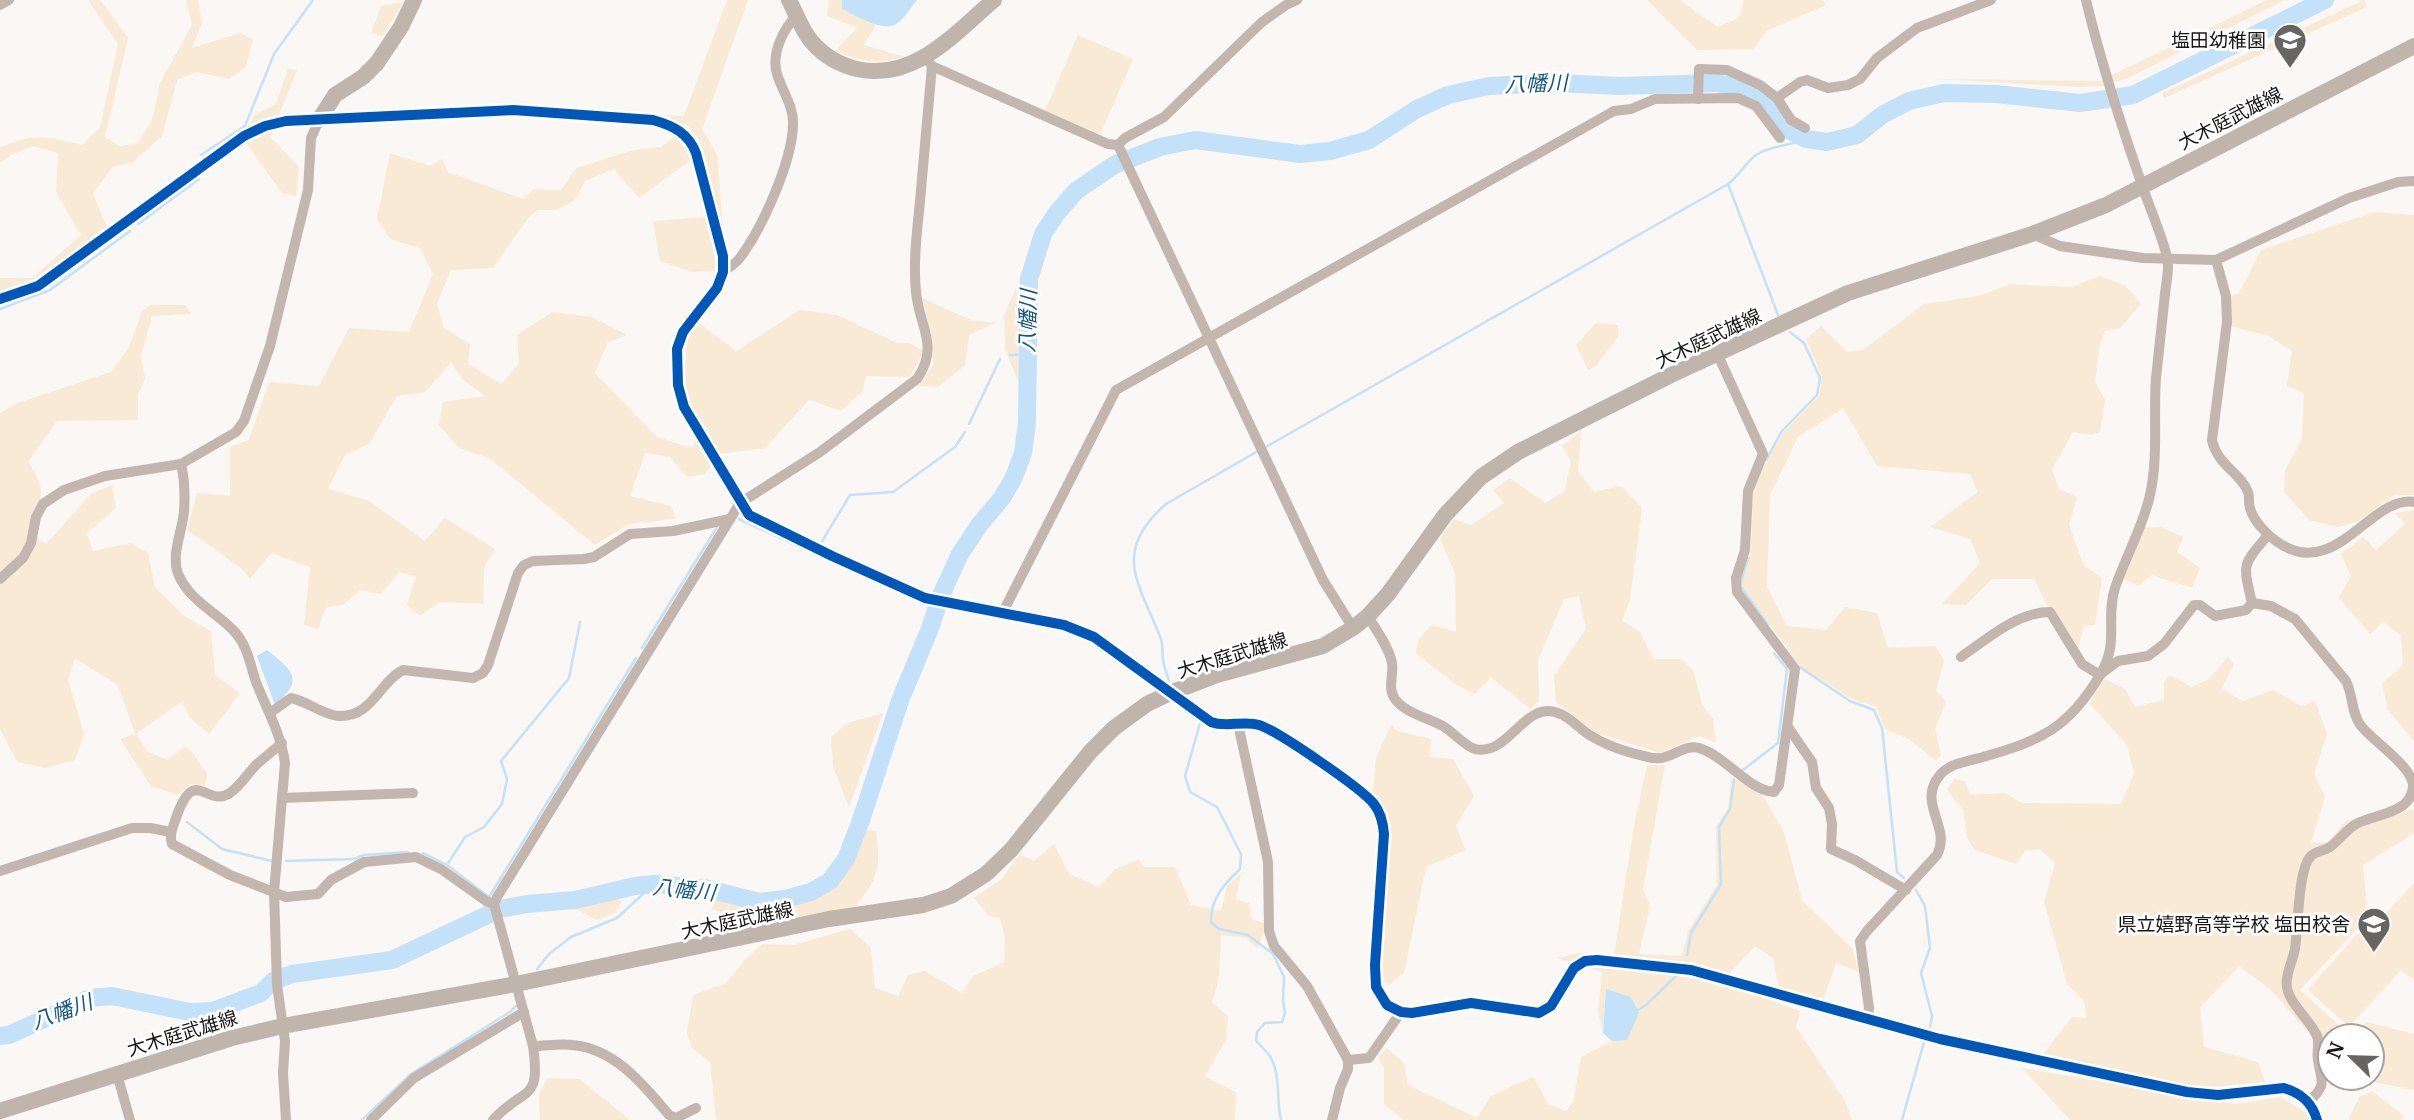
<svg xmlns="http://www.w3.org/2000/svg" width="2414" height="1120" viewBox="0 0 2414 1120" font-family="Merriweather,'Noto Sans JP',serif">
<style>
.green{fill:#f9ead6}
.water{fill:#c3e1f8}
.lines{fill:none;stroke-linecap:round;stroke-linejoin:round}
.stream{stroke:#c3e1f8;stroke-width:2.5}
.river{stroke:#c3e1f8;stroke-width:18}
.street{stroke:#c2b6ae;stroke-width:10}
.secondary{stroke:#c0b5ac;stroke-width:16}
.cycleway-casing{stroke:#fff;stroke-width:15}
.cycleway{stroke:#0057b8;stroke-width:10}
.labels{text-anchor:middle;stroke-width:6;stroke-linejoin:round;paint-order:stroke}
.poi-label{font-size:19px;fill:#181614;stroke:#fff;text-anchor:end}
.street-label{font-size:19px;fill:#181614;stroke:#fff}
.water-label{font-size:21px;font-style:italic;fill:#145783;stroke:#fff}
</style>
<rect width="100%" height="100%" fill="#faf7f4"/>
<g class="green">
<path d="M88 0H100L128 38 105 137 120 146 138 143 152 120 160 83 192 25 186 0H198L202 23 192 48 240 33 253 39 246 67 229 79 197 72 177 80 162 136 133 162 112 167 93 194 108 230 39 283 0 294V278H32L81 235 56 192 58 153 33 146 11 155 0 163V148C32 132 49 137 82 145L100 128 118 44Z"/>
<path d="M727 0H748L702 129 717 154 724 237 701 142 687 125 662 115 684 116Z"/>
<path d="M829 0H842V9L876 25 864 45 905 57C878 64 862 62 835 51L857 28 827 16Z"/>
<path d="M1647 0H1679L1718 27 1740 17 1744 0H1823L1826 5 1768 30 1753 49 1697 50Z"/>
<path d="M2267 0H2285L2128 78 2103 86 2080 87 1937 79 2100 81Z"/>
<path d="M2364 0 2367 7 2164 98 2162 93Z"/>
<path d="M403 2 383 36 371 33 381 6Z"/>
<path d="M1078 35 1133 59 1100 135 1045 111Z"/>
<path d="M288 69 297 70 270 137 299 167 296 196 282 193 247 144 253 116 276 104Z"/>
<path d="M679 134 692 159 639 198 614 169 585 181 575 200 556 210H538L529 217 493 268 451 270 437 304 444 328 470 344 468 364 501 384 519 364 517 335 552 312 592 317 627 335 608 342 595 373 657 437 692 448 701 430 684 387 687 337 699 323 736 351 800 310 837 315 897 343H909L924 351 910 377 866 376 863 391 841 411 809 400 765 448 719 454 705 474 687 477 670 457 645 453 630 496 671 506 676 519 629 524 595 545 489 458 459 448 439 425 443 402 485 396 462 379 451 362 425 392 397 396 369 444 345 455 328 489 369 501 425 541 445 518 495 549 484 567 483 604 439 602 420 616 407 605 416 577 399 572 381 594 360 590 343 605 326 607 318 629 304 625 310 567 271 553 250 579 241 568 187 530 197 493 230 496V447L249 440 269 382 319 386 349 328 409 332 433 274 420 248 390 239 377 219 390 153 430 166 442 159 448 172 523 199 534 189 561 190 576 168 634 150 661 147Z"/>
<path d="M2375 212 2414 215V495H2395L2359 521 2338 527 2309 520 2284 492 2285 470 2302 439 2304 393 2287 386 2292 351 2269 336 2230 326 2231 296 2239 293 2261 250Z"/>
<path d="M707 217 717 271 692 272 660 261 653 221Z"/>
<path d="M1023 272 1020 386 1005 349 1004 315Z"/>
<path d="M2100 276 2126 286 2141 304 2120 328 2105 331 2100 344 2095 382 2105 400 2100 432 2091 435 2073 432 2052 469 2059 489 2077 497 2069 525 2084 566 2102 578 2095 625 2084 626 2078 649 2046 603 2034 579H1992L1966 605 1942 604 1980 563 1970 539 1930 527 1978 492 1970 474 1877 466 1843 408 1798 437 1770 495 1767 587 1787 626 1826 630 1845 607 1877 613 1888 648 1935 646 1944 660 1936 691 1946 702 1935 729 1941 755 1936 761 1909 739 1885 729 1876 707 1852 699 1801 667 1741 585 1751 551 1753 495 1760 473 1783 433 1819 396 1822 377 1806 339 1821 326 1847 352 1863 350 1924 304 1978 296 2011 284 2072 287Z"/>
<path d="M922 298 971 320 995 323 969 335 965 365 938 387 918 386 933 366 932 338Z"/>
<path d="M150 305H185L191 314 152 316 141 356 145 379 138 395V420L57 421 28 462C49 493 41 498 29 531L46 544 92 493 112 485 116 508 87 533 93 551 131 543 148 553 155 587 184 616 211 631 215 675 240 693 209 734 190 718 182 701 136 734 148 752 168 760 185 746 193 753 207 774 205 786 191 784 178 795 151 786 120 739 135 734 118 685 75 658 68 680 84 734 75 760 45 768 17 762 0 729V413L18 403 111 372 128 350 142 312Z"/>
<path d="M1596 323 1618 325V337L1596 366 1588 370 1576 345Z"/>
<path d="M1581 431 1578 471 1594 492 1621 486 1642 508 1630 600 1622 621 1640 632 1653 659H1681L1693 670 1702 704 1713 719 1716 743 1700 736 1660 753 1596 733 1556 702 1554 675 1586 629 1579 596 1564 599 1538 660 1539 701 1530 709 1491 677 1475 694 1457 685 1416 654 1418 640 1431 625 1456 632 1455 574 1440 538 1454 519 1471 525 1504 503 1493 490 1510 478 1545 503 1564 492 1571 462 1562 446Z"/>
<path d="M2414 510V741L2388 710 2382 683 2403 665 2401 635 2383 622 2370 634 2339 598 2351 576 2341 554 2363 537 2376 550 2405 524 2395 513Z"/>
<path d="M2161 527 2183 537 2177 552 2200 568 2192 588 2152 575 2138 586 2123 578 2143 528Z"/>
<path d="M2228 657 2234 665 2221 689 2243 701 2273 690 2301 706 2315 701 2327 734 2314 774 2325 797 2311 843 2328 842 2347 820 2372 823 2412 809 2414 811V833L2363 865 2368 917 2300 990 2350 1035 2367 1022 2414 1034V1090L2359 1079 2372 1078V1036H2330V1048H2322L2271 990 2239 966 2200 1008 2204 1047 2258 1062 2265 1082 2202 1088 2041 1057 2072 1017 2086 1018 2084 1001 2067 984 2044 902 2055 863 2039 849 2025 851 2016 864 1975 850 1967 838 1963 810 1947 790 1954 779 1965 781 1970 795 2005 793 2022 803 2121 804 2134 774 2127 745 2089 703 2104 679 2125 689 2135 707 2164 700V682L2169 675 2192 687 2209 679Z"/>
<path d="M883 713 849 807 833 767 831 737 847 723Z"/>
<path d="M1391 725 1397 731 1431 739 1430 757 1453 759 1474 796 1456 825 1465 850 1426 867 1404 973 1388 986 1381 971 1389 814 1373 792 1376 758Z"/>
<path d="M1647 765H1665L1643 889 1650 906 1639 954 1682 956 1688 931 1717 885 1716 826 1728 809 1731 776 1763 796 1784 832 1802 900 1852 948 1859 972 1836 963 1823 1000 1779 989 1773 958 1755 946 1730 973 1717 981 1800 1011 1796 1027 1845 1101 1852 1120H1404L1384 1104V1068L1378 1057 1387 1048 1404 1063 1408 1085 1477 1118 1491 1096 1533 1077 1549 1105 1566 1111 1573 1102 1581 1057 1612 1041 1627 1040 1606 989 1603 1033 1598 1011 1602 972 1557 958 1579 953 1614 955 1634 826Z"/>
<path d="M864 830 876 831C881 868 878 879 854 908L745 926 746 920 711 909 716 899 744 908 766 910 823 894 841 880 852 860Z"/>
<path d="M1054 844 1069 874 1099 887 1115 869 1139 859 1144 867H1175L1191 905 1221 911 1227 886 1241 873 1236 899 1249 903 1251 919 1267 924 1257 949 1247 938 1221 935 1219 977 1212 1002 1228 1016 1226 1039 1205 1077 1236 1092 1235 1120H716L710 1062 692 1048 687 1033 693 995 726 983 744 961 762 944 794 945 850 929 871 948 875 988 898 996 908 975 925 971 962 993 973 976 1004 962 1005 938 1000 918 989 916 974 898 1002 879 1019 854 1034 861Z"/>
<path d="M2414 883V980L2401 970 2349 1027 2308 990 2359 932 2365 936Z"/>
<path d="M618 898 622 902 614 913 597 920 574 908Z"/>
<path d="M2022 1068 2236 1104 2280 1097 2304 1111 2310 1120H2070Z"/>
<path d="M547 1078 579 1079 630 1120H540L539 1095Z"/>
<path d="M2372 1091 2404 1116 2402 1120H2348L2359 1097Z"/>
</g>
<g class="water">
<path d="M842 0H917C911 7 906 16 899 22 885 35 856 15 842 9Z"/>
<path d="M267 650C293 671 305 679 275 705L257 656Z"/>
<path d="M1606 989 1631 997 1639 1013 1627 1040 1612 1041 1603 1033Z"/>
</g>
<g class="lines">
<g class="stream">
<path d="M201 155 245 126 274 54 313 0"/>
<path d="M1728 184 1778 315"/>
<path d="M138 224 199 179"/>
<path d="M0 309 50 290 130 231"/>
<path d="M1010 355 1028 354"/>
<path d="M969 424 1000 359"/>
<path d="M1264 448 1728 184C1739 176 1746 162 1756 155 1771 145 1790 146 1806 139"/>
<path d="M1766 460 1782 431 1817 395 1820 378 1804 343 1790 332"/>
<path d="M739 519 804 549"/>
<path d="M821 543 850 495 893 492 955 447 965 432"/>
<path d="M1741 582 1748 558"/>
<path d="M1742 588 1768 625"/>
<path d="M642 648 717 527"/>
<path d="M1798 666 1850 701 1874 710 1882 728 1897 872 1904 878"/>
<path d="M1169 681C1167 674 1164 667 1163 660 1162 653 1163 646 1161 639 1140 584 1110 553 1166 504L1258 451"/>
<path d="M1200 723 1185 776 1190 792 1217 807 1241 854 1240 869C1224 884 1210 900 1211 922L1219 929 1248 935 1273 954 1284 977 1283 1000 1285 1013 1282 1022 1265 1023 1257 1032 1256 1040C1260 1046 1268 1052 1271 1058 1281 1077 1276 1100 1281 1120"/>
<path d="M1743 770 1778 743 1787 669 1774 653"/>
<path d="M187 822 222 849 272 861"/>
<path d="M423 853 447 865 489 897 636 658"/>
<path d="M286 861 354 859 364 855 408 852"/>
<path d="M447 865 465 837 484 827 502 804 507 779 501 761 569 678 580 622"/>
<path d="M1916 890 1925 906 1930 948 1921 973 1932 1016 1930 1027"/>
<path d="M1687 955 1691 933 1721 884 1719 827 1730 809 1734 780"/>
<path d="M537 969 550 953 571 937 617 918 654 884"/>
<path d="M1636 1011 1646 1005 1677 975"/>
<path d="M362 1120 411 1074 510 1012 516 1006"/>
<path d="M1902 1120 1924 1042"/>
</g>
<path class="river" d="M0 1036 9 1035 90 998 112 996 190 1012 213 1011 261 993 273 981 292 974 392 960 500 909 527 904 575 900 635 886 654 884 704 888 759 902 785 899 811 892 830 881 846 859 860 823 901 698 929 631 942 593 960 554 980 524 1002 498 1014 477 1023 453 1027 422 1029 279 1043 234 1056 214 1076 191 1114 165 1160 147 1195 140 1300 154 1330 151 1369 140 1417 109 1448 95 1489 86 1556 83 1619 86 1717 83 1750 90 1765 101 1789 130 1806 139 1827 142 1857 135 1882 115 1909 101 1944 93 1996 94 2080 103 2133 95 2325 0"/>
<g class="street">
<path d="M0 5 9 0"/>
<path d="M929 62 932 66 1108 144 1118 145"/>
<path d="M1777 98 1800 82 1807 80 1828 88 1848 85 1860 79 1877 58 1917 28 1991 0"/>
<path d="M1698 99 1699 69 1727 70 1760 85 1777 98 1791 120 1805 128"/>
<path d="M1118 145 1323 580 1353 628"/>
<path d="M1118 145 1125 138 1164 117 1262 22 1286 5 1297 0"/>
<path d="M2032 234 2060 246 2143 258 2216 260 2349 198 2398 182 2414 181"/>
<path d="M2216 260 2226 296 2227 322 2212 440C2217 465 2241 473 2248 492 2250 497 2248 503 2250 508 2253 520 2266 534 2276 541 2335 584 2370 495 2414 502"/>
<path d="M723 272C728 268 735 264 739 259 762 229 792 162 793 125 794 106 782 91 777 74 771 54 783 29 797 15"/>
<path d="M0 299 38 286 244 136 265 126 286 121 513 110 653 120C674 126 688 133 696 153L723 256V272L717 288 683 332 677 349 678 385 684 407 749 515 832 556 925 598 1064 625 1094 637 1211 722C1227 728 1243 720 1259 725 1278 731 1361 788 1374 804 1381 813 1383 822 1384 834L1375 965 1376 987 1387 1005 1401 1012 1412 1013 1471 1003 1539 1013 1551 1006 1574 968 1585 961 1597 960 1691 970 1940 1039 2187 1092 2218 1095 2284 1088C2301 1093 2312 1102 2317 1120"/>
<path d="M181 464C185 480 185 496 184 512 182 532 170 557 179 576 191 601 214 611 232 629 247 643 250 664 256 682 267 710 281 734 285 763L274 892 277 985 285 1041 283 1073 286 1120"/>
<path d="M0 579 23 558 31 543 36 517 43 504 64 490 105 476 181 464 236 432 244 421 270 346 308 190 311 138 319 120"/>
<path d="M2252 603C2243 563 2241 567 2268 535"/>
<path d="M1003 612 1116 390 1614 111 1631 109 1655 99 1738 98 1756 106 1780 138"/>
<path d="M1368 616C1376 630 1389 647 1392 663 1394 675 1387 688 1395 699 1404 712 1427 718 1441 725 1453 731 1463 745 1475 749 1509 757 1524 700 1558 713 1571 717 1581 731 1593 737 1608 746 1630 753 1648 757 1671 764 1682 741 1702 749 1727 758 1747 789 1774 792L1779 785 1795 669 1737 592 1736 578 1745 550 1748 491 1763 454 1717 353"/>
<path d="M1961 657C1987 639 2017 612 2050 612L2082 664 2100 675"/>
<path d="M2102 673 2118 661 2148 656 2164 644 2194 605H2200L2215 616 2246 610 2252 603 2271 606 2295 619 2346 681C2353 694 2351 713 2361 726 2373 741 2410 765 2413 784 2414 813 2376 814 2358 823 2347 828 2340 840 2330 847 2324 851 2316 851 2311 856 2298 868 2298 929 2295 949 2293 959 2288 969 2287 979 2283 999 2308 1017 2316 1034 2321 1042 2316 1051 2318 1060 2321 1082 2328 1083 2309 1102"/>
<path d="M270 713 291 698C307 701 321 714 338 716 372 718 379 682 403 670L473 678 483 673 488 665 518 573 524 565 533 561 584 559 594 557 630 534 673 531 730 519"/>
<path d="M1238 724 1268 862 1269 931 1274 946 1307 986 1348 1060V1069L1340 1088 1332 1120"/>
<path d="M1788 727 1812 762 1816 788 1829 808 1832 824 1831 849 1855 860 1906 890"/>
<path d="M282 743C274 750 265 757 257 764 248 773 240 786 230 793 206 809 195 763 176 818 173 827 169 835 172 844L230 875 286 897 318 894 331 880 364 862 416 857 441 869 486 901 494 904"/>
<path d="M282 798 413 793"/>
<path d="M0 871 132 828H150L171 832"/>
<path d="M1868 1018 1869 1008 1860 941 1867 931 1937 855C1952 827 1916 803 1940 775 1950 763 1969 761 1983 757 2040 741 2069 728 2100 675 2120 642 2105 620 2115 588 2125 558 2141 531 2149 499 2159 460 2153 418 2156 378 2159 350 2162 322 2165 294 2166 283 2170 268 2167 257 2161 232 2149 207 2141 182 2120 122 2101 62 2086 0"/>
<path d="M533 1046C546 1046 560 1043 573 1045 615 1049 644 1085 669 1115L676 1118 696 1108"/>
<path d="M1348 1060 1369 1058 1401 1012"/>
<path d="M117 1074 130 1120"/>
<path d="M371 1120 414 1078 524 1012"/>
<path d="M493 1120C525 1085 541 1104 533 1046L494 904 497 897 740 503 820 452 917 379C940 345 919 327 916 292 913 262 917 231 920 201 924 156 928 111 932 66"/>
</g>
<g class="secondary">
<path d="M789 0C796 13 802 31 812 42 824 56 840 65 857 69 914 82 955 33 994 0"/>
<path d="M319 120 335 95 363 77 377 63 401 27 414 0"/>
<path d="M0 1111 232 1038 283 1026 516 984 829 919 923 905 951 896 986 874 1011 850 1090 752 1114 728 1147 704 1170 693 1217 675 1323 646 1353 628 1368 616 1388 594 1445 515 1481 477 1518 452 1671 375 1848 293 2032 234 2106 205 2414 46"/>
</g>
<defs>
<path id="cycleway" d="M0 299 38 286 244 136 265 126 286 121 513 110 653 120C674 126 688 133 696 153L723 256V272L717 288 683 332 677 349 678 385 684 407 749 515 832 556 925 598 1064 625 1094 637 1211 722C1227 728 1243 720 1259 725 1278 731 1361 788 1374 804 1381 813 1383 822 1384 834L1375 965 1376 987 1387 1005 1401 1012 1412 1013 1471 1003 1539 1013 1551 1006 1574 968 1585 961 1597 960 1691 970 1940 1039 2187 1092 2218 1095 2284 1088C2301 1093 2312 1102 2317 1120"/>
</defs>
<use href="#cycleway" class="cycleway-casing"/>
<use href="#cycleway" class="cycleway"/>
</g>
<defs>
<symbol id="school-pin" viewBox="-11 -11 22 30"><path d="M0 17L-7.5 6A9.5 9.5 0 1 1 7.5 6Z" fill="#676562" stroke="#fff"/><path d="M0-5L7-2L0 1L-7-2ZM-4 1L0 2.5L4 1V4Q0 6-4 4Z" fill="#fff"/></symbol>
</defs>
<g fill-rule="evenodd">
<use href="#school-pin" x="2271" y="21" width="38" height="52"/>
<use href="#school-pin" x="2355" y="905" width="38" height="52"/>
</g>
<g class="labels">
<g class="poi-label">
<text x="2266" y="47">塩田幼稚園</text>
<text x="2350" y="931">県立嬉野高等学校 塩田校舎</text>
</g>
<g class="street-label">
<text transform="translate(2230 118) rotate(-27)" y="7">大木庭武雄線</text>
<text transform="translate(1708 338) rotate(-25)" y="7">大木庭武雄線</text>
<text transform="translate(1232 655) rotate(-17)" y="7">大木庭武雄線</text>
<text transform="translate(737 920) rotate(-12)" y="7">大木庭武雄線</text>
<text transform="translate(182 1033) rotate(-17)" y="7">大木庭武雄線</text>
</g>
<g class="water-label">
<text transform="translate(1536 84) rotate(-2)" y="7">八幡川</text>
<text transform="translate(1028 321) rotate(-88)" y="7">八幡川</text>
<text transform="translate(684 890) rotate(6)" y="7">八幡川</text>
<text transform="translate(62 1012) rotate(-20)" y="7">八幡川</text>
</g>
</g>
<g transform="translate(2351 1057) rotate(293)"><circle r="33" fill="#ffffff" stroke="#a3a2a1" stroke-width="2"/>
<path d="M0-5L12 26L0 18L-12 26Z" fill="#676562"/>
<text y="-10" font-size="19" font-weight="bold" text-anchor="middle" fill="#181614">N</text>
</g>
</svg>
